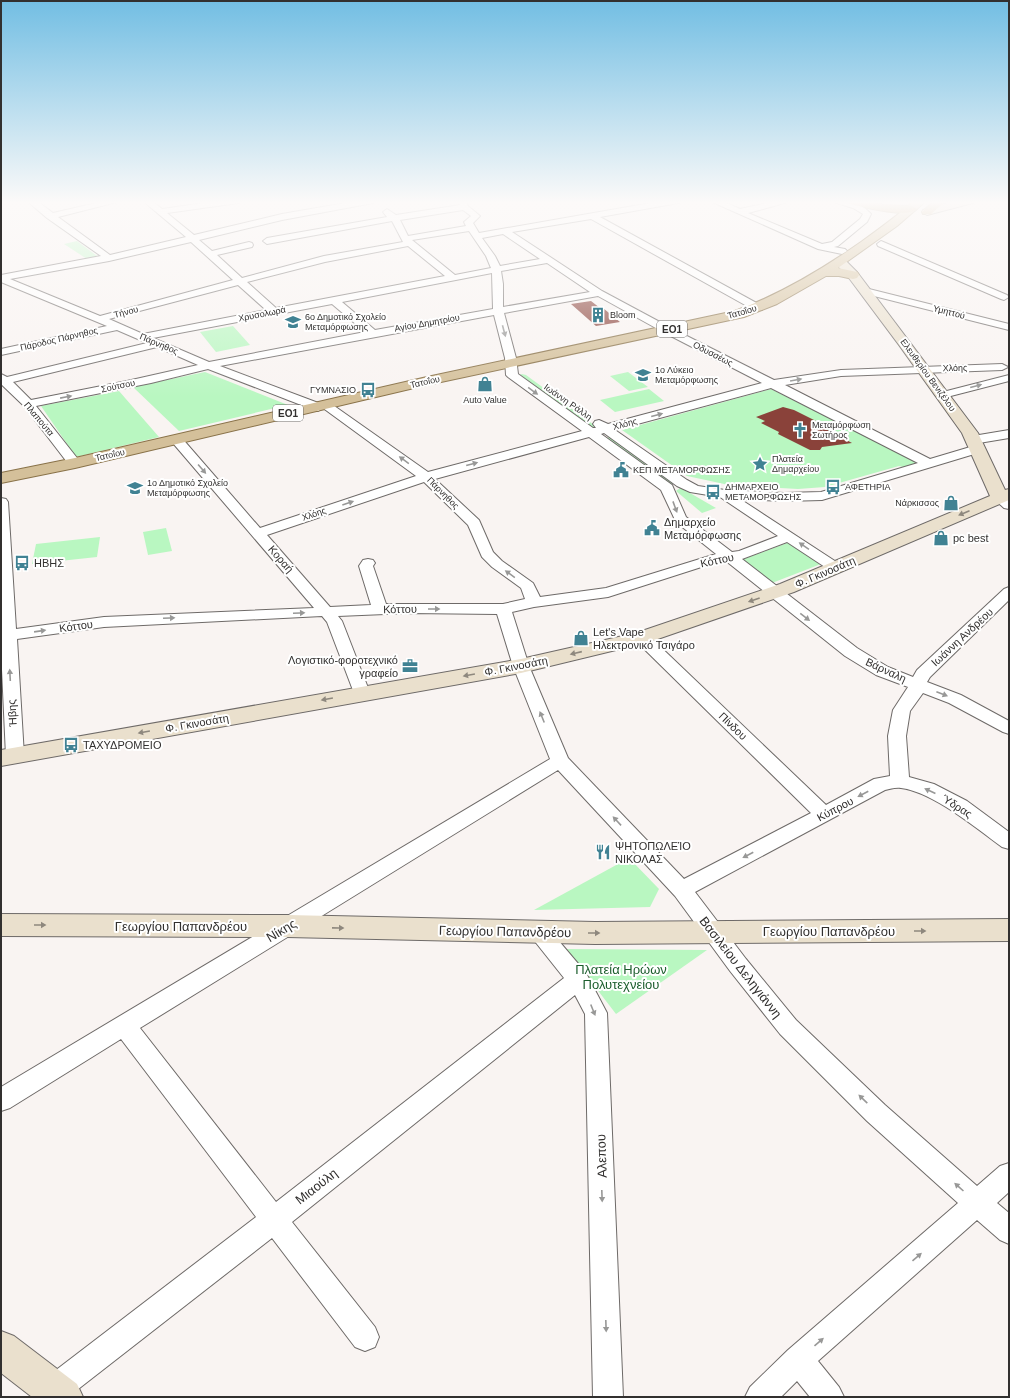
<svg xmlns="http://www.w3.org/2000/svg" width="1010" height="1398" viewBox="0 0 1010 1398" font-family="Arial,sans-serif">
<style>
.green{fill:#b9f7c1}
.building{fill:#8a423a}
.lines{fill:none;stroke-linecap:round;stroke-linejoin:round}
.street-casing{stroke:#6e6a68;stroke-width:2}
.secondary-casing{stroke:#6e6a68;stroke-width:2}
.primary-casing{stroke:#897249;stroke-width:2}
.highway-casing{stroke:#897249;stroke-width:2}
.street{fill:#fff;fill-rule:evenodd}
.secondary{fill:#eae0cd;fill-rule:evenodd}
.primary{fill:#d4c09a;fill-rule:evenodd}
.highway{fill:#b89657;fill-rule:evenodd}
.oneway{fill:#989897}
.oneway2{fill:#8e887e}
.labels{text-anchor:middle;stroke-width:4;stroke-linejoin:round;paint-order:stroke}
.far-street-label{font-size:9px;fill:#32302f;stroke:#fff}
.far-poi-label{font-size:9px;fill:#32302f;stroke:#fff;text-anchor:start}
.shield{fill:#fff;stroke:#706e6d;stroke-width:1}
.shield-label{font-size:10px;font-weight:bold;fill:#32302f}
.poi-label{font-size:11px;fill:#32302f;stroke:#fff;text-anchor:start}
.street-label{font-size:11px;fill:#32302f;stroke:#fff}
.near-street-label{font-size:13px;fill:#32302f;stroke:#fff}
.near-park-label{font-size:13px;fill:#1b5d2c;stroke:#fff}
</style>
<rect width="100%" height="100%" fill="#f9f4f2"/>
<g class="green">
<path d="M77 241 97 256 87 259 64 244Z"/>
<path d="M233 326 250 345 216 352 200 332Z"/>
<path d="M205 372 288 405 179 431 133 387Z"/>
<path d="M628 372 648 387 629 391 610 376Z"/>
<path d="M522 374 526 375 594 425 595 427 591 428 519 375Z"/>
<path d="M649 389 664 401 615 412 600 400Z"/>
<path d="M771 389 915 461V464L903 467 899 466 825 487 798 489 746 486 743 488 687 476 622 430Z"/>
<path d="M119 391 159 437 76 457 41 406Z"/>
<path d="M610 437 614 439 672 481 673 483 670 485 606 438Z"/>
<path d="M680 488 683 489 716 508 702 513 676 491Z"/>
<path d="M166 528 172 551 148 555 143 532Z"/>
<path d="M100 537 97 557 32 564 36 544Z"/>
<path d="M790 542 821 564 772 583 741 560Z"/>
<path d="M629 858 659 889 650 907 534 910Z"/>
<path d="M566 949 707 950 616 1014Z"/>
</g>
<g class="building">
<path d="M591 301 600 308H603L620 322 596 326 571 304Z"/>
<path d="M783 407 794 410 826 426 822 427 852 443 822 447 820 450H810L778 434 779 432 761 423 765 421 756 417Z"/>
</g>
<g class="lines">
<defs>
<g id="street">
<path d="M27 201H37L53 213 105 201H121L58 217 110 255 186 237 143 201H152L162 209 218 201H242L238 203 167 213 194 235 282 214 357 201H377L373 203 282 220 199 240 212 251 249 242 252 243 253 245 252 247 217 255 242 278 324 256 403 242 392 221 267 244 263 241 267 238 387 217 383 212 387 209 396 215 460 205 458 201H466L468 206 480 216 473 223 479 233 662 201H682L678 203 600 217 762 306 763 308 762 310H754L591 219 512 232 602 291 671 328 774 380 841 370 1002 364 1008 367 1002 370 841 376 785 385 930 459 977 445 981 446 983 449 981 452 822 500 784 501 740 499 841 565 843 568 841 571 836 572 831 571 787 542 742 559 857 648 888 667 913 677 917 670 1004 589 1009 587V600L930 677 927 682 961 695 1009 721V734L1003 732 949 703 923 693 910 711 906 736 909 777 934 784 967 801 1009 832V849L1002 847C976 828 933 792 901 788 896 787 890 789 885 790L695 892 746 959 796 1020 885 1105 977 1186 1000 1166 1009 1163V1192L997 1203 1009 1213V1244L1000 1240 977 1220 818 1361 839 1387 844 1397H810L797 1381 781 1397H745L750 1387 788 1350 958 1203 867 1121 780 1034 730 971 675 896 558 770 140 1028 276 1202 564 978 533 939 529 933 533 927 540 924 547 927 586 973 607 1013 623 1397H593L585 1014 575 995 292 1222 375 1327 379 1337 375 1347 365 1351 355 1347 272 1238 68 1397H41L38 1390 43 1380 256 1217 121 1039 10 1108 1 1111V1087L550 759 513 666 497 614 409 613 338 616 342 621 370 693 368 697 362 699 356 697 354 693 327 622 322 616 104 627 17 639 24 756 21 760 15 762 9 760 6 756 1 648V498L6 499 8 502 16 629 104 617 314 608 172 442 170 439 172 436H180L260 528 416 476 323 408 318 411 314 410 208 369 151 383 36 406 81 463 80 466H70L24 406 1 384V374L7 377 147 343 117 330 1 355V349L107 326 1 282V275L101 256 47 218ZM463 210 471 216 464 222 466 226 408 236 400 220ZM469 231 486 256 491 268 455 275 412 240ZM503 234 540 259 500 266 495 256 482 238ZM191 242 233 280 100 316 10 279 109 261ZM408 246 445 276 276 308 247 282 325 262ZM547 263 590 292 503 307V284L501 271ZM492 273 493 309 375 330 342 302ZM238 285 266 310 143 334 109 319ZM598 296 663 332 762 383 608 424 599 420 595 421 593 424 596 428H593L518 374 516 358 504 313ZM332 304 365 332 209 362 153 338ZM494 315 505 358 506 375 508 377 582 431 428 472 330 403 326 401 321 404 220 366ZM157 347 198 365 127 381 31 400 13 382ZM771 388 918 463 821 492 784 493 725 490 698 486 687 480 615 430ZM604 433 677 486 690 492 720 497 778 536 739 551 732 552 686 517 672 485 601 434ZM589 437 661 490 676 522 716 554 606 588 540 597 533 583 502 561 493 552 479 520 435 479ZM424 482 468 525 482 557 492 567 521 588 525 599 503 604H386L373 566 375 563 373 560 368 559 363 560 359 566 371 605 330 607 267 535ZM726 561 845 656 876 675 908 687 893 710 888 736 890 776 874 779 826 805 648 635 642 633 636 635 634 638 636 641 811 813 684 879 568 758 529 666 512 612 534 607 608 597 717 562Z"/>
<path d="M710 201H722L740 209 776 201H792L748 213 822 244 832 242 860 219 863 214 853 208 830 201C845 201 861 202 871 214L867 222 838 246 834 247 845 249 847 251 842 254 818 249Z"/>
<path d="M881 241 1007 295 1009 297 1004 300 1001 299 878 246 877 244Z"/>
<path d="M865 288 1009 324V330L862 293 860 291 862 289Z"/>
<path d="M1009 375V381L943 398 939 397 937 395 939 393Z"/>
<path d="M1009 430V438L973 444 969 443 967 440 969 437 973 436Z"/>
<path d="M1000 494 1009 498V509L1004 508 993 498 995 495Z"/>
</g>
<g id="secondary">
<path d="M955 201H974L973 203 927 215 922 212 923 210Z"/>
<path d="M840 258 844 259 857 272 978 433 1005 490 1009 489V500L794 592 649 642 521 673 1 766V750L521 659 636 633 780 584 990 496 962 433 899 345 849 278 834 262 836 259Z"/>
<path d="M1 914 287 915 595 922 1009 919V941L595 944 287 937 1 936Z"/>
<path d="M1 1331 14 1336 77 1384 83 1397H32L1 1373Z"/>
</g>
<path id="primary" d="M914 201H926L897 226 838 268 857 272 859 275 857 278 853 279 839 276H826L777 304 744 317 427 385 75 468 1 483V473L75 458 427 377 735 311C781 294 821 270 861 242 879 229 897 216 914 201Z"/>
<g id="highway">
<path d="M845 201H867L884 205 912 206 917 209C909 219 859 206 846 203Z"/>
<path d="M934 201H946L931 214H923L922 212Z"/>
</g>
</defs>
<use href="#street" class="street-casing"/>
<use href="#secondary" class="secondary-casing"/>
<use href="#primary" class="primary-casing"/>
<use href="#highway" class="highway-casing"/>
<use href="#street" class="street"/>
<use href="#secondary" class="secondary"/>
<use href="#primary" class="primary"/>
<use href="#highway" class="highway"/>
</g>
<defs><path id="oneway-solid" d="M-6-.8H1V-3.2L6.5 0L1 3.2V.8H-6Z"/></defs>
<g class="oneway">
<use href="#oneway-solid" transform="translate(504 331) rotate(75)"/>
<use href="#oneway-solid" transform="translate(796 380) rotate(-10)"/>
<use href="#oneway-solid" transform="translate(976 386) rotate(-15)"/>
<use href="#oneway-solid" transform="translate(533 391) rotate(36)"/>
<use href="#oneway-solid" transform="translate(66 397) rotate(-11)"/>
<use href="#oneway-solid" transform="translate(657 415) rotate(-15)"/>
<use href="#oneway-solid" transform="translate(404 460) rotate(-144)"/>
<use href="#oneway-solid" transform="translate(472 464) rotate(-15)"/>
<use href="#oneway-solid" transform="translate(202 469) rotate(49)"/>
<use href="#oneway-solid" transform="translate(348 503) rotate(-19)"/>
<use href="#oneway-solid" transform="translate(675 507) rotate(70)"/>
<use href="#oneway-solid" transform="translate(804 546) rotate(-146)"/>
<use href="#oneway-solid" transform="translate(510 574) rotate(-144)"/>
<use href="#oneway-solid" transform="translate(434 609)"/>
<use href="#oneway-solid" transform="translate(299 613) rotate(-2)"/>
<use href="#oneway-solid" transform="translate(805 617) rotate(38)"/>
<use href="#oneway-solid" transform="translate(169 618) rotate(-3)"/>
<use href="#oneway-solid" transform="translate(40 631) rotate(-8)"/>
<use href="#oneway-solid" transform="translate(10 675) rotate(-93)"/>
<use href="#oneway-solid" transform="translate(942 694) rotate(21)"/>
<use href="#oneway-solid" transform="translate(542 717) rotate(-112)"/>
<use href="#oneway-solid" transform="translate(930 791) rotate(-155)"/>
<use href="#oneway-solid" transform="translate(863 794) rotate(152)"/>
<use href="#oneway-solid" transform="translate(617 821) rotate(-133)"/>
<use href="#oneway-solid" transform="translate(748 855) rotate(152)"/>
<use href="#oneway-solid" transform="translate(593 1010) rotate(68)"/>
<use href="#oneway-solid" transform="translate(863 1099) rotate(-136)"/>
<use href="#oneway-solid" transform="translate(959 1187) rotate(-138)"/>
<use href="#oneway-solid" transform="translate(602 1196) rotate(88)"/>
<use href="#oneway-solid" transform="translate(917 1257) rotate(-41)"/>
<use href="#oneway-solid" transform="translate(606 1326) rotate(88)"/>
<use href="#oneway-solid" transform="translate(819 1342) rotate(-41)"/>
</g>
<g class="oneway2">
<use href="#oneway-solid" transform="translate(964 513) rotate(157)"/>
<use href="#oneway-solid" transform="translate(754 600) rotate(161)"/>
<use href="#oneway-solid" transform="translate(576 653) rotate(167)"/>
<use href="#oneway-solid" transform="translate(469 675) rotate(170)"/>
<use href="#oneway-solid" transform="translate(327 699) rotate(170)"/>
<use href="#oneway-solid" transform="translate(144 732) rotate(170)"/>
<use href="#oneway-solid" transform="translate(40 925)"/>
<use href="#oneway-solid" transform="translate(338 928) rotate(1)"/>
<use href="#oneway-solid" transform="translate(920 931)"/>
<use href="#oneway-solid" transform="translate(594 933)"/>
</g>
<linearGradient id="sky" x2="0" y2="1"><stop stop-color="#72bee3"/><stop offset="0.51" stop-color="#fcfaf9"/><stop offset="1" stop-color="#fcfaf9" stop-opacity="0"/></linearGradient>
<rect width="1010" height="397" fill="url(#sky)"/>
<defs>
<symbol id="building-bare" viewBox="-9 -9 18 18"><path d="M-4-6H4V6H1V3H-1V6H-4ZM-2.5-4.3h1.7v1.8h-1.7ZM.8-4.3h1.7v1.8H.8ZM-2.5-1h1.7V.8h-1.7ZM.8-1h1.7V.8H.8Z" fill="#408293" stroke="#fff" stroke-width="2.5" paint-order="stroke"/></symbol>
<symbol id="school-bare" viewBox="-9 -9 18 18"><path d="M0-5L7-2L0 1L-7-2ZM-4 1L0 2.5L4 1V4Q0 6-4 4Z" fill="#408293" stroke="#fff" stroke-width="2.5" paint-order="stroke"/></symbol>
<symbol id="shop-bare" viewBox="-9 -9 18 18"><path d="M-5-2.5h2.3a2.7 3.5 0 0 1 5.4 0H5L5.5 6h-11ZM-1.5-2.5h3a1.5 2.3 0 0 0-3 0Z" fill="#408293" stroke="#fff" stroke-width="2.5" paint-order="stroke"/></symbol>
<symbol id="bus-bare" viewBox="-9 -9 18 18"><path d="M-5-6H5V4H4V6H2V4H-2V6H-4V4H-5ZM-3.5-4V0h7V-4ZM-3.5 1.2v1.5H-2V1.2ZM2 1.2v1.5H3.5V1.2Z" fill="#408293" stroke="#fff" stroke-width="2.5" paint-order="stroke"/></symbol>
<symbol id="church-bare" viewBox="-9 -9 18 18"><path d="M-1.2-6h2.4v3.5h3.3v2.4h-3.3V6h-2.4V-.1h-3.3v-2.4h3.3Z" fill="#408293" stroke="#fff" stroke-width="2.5" paint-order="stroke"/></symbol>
<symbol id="sight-bare" viewBox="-9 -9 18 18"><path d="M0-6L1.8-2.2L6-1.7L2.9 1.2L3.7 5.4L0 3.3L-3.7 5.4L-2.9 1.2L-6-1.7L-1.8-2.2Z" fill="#408293" stroke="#fff" stroke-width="2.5" paint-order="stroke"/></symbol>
<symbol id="civic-bare" viewBox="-9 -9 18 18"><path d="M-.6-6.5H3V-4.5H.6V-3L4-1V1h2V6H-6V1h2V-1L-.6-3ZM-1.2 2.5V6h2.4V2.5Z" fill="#408293" stroke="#fff" stroke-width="2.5" paint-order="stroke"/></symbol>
<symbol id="office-bare" viewBox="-9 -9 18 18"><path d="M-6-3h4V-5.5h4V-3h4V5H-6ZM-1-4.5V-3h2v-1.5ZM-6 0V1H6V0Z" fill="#408293" stroke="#fff" stroke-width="2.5" paint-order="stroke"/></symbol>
<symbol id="restaurant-bare" viewBox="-9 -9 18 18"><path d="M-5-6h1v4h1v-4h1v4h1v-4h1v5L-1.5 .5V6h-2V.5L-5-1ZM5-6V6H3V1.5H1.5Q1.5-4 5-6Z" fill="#408293" stroke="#fff" stroke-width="2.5" paint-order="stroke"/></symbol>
</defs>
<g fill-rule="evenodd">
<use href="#building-bare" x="587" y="304" width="22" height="22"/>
<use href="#school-bare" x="282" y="311" width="22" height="22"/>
<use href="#school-bare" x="632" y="364" width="22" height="22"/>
<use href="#shop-bare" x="474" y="373" width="22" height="22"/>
<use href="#bus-bare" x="357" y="379" width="22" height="22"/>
<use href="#church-bare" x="789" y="419" width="22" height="22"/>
<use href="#sight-bare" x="749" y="453" width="22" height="22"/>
<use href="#civic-bare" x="610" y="459" width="22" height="22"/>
<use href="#bus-bare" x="822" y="476" width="22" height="22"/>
<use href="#school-bare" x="124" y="477" width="22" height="22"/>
<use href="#bus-bare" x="702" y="481" width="22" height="22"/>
<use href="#shop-bare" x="940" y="492" width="22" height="22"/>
<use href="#civic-bare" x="641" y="517" width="22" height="22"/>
<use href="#shop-bare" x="930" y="527" width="22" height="22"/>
<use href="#bus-bare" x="11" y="552" width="22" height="22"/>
<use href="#shop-bare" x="570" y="627" width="22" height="22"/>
<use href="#office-bare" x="399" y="655" width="22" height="22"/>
<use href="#bus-bare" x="60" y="734" width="22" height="22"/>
<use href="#restaurant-bare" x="592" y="841" width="22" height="22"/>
</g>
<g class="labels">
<g class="far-street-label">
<text transform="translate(126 312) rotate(-15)" y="3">Τήνου</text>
<text transform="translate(742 312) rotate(-16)" y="3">Τατοΐου</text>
<text transform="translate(949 312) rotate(14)" y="3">Υμηττού</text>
<text transform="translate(262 314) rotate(-11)" y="3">Χρυσολωρά</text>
<text transform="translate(427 323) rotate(-10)" y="3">Αγίου Δημητρίου</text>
<text transform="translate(59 339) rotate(-13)" y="3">Πάροδος Πάρνηθος</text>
<text transform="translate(159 344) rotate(23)" y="3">Πάρνηθος</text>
<text transform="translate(713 354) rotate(27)" y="3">Οδυσσέως</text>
<text transform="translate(955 368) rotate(-1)" y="3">Χλόης</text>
<text transform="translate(928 375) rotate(54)" y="3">Ελευθερίου Βενιζέλου</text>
<text transform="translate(425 382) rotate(-13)" y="3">Τατοΐου</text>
<text transform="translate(118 386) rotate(-12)" y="3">Σούτσου</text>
<text transform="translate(568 402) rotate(35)" y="3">Ιωάννη Ράλλη</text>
<text transform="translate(39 419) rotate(50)" y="3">Πλαπούτα</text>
<text transform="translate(625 424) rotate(-15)" y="3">Χλόης</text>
<text transform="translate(110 455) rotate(-13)" y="3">Τατοΐου</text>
<text transform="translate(443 493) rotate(45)" y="3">Πάρνηθος</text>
<text transform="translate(314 514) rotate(-19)" y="3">Χλόης</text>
</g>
<g class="far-poi-label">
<text x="610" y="318">Bloom</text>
<text x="305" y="320">6ο Δημοτικό Σχολείο<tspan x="305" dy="10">Μεταμόρφωσης</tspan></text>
<text x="655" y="373">1ο Λύκειο<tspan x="655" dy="10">Μεταμόρφωσης</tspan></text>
<text x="356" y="393" text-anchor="end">ΓΥΜΝΑΣΙΟ</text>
<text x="485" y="403" text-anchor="middle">Auto Value</text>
<text x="812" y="428">Μεταμόρφωση<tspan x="812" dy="10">Σωτήρος</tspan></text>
<text x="772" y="462">Πλατεία<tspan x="772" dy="10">Δημαρχείου</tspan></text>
<text x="633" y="473">ΚΕΠ ΜΕΤΑΜΟΡΦΩΣΗΣ</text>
<text x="147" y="486">1ο Δημοτικό Σχολείο<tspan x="147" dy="10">Μεταμόρφωσης</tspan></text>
<text x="725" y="490">ΔΗΜΑΡΧΕΙΟ<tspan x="725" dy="10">ΜΕΤΑΜΟΡΦΩΣΗΣ</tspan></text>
<text x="845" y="490">ΑΦΕΤΗΡΙΑ</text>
<text x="939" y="506" text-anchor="end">Νάρκισσος</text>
</g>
<g class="shield">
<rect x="657" y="321" width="30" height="16" rx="3"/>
<rect x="273" y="405" width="30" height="16" rx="3"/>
</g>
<g class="shield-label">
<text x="672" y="333">ΕΟ1</text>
<text x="288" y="417">ΕΟ1</text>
</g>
<g class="poi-label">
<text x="664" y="526">Δημαρχείο<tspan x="664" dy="13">Μεταμόρφωσης</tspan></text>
<text x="953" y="542">pc best</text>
<text x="34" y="567">ΗΒΗΣ</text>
<text x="593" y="636">Let's Vape<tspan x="593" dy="13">Ηλεκτρονικό Τσιγάρο</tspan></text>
<text x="398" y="664" text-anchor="end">Λογιστικό-φοροτεχνικό<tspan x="398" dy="13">γραφείο</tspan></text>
<text x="83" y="749">ΤΑΧΥΔΡΟΜΕΙΟ</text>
<text x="615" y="850">ΨΗΤΟΠΩΛΕΊΟ<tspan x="615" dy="13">ΝΙΚΟΛΑΣ</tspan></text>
</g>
<g class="street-label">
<text transform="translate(281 559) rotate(49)" y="4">Κοραή</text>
<text transform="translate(717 560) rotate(-12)" y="4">Κόττου</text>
<text transform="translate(825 572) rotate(-23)" y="4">Φ. Γκινοσάτη</text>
<text transform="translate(400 609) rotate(-1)" y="4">Κόττου</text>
<text transform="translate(76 626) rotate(-8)" y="4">Κόττου</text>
<text transform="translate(962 637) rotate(-43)" y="4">Ιωάννη Ανδρέου</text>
<text transform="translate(516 666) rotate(-11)" y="4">Φ. Γκινοσάτη</text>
<text transform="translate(886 670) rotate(25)" y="4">Βάρναλη</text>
<text transform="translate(12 713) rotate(-93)" y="4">Ήβης</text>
<text transform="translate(197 723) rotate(-10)" y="4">Φ. Γκινοσάτη</text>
<text transform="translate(733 726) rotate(44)" y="4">Πίνδου</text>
<text transform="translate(957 806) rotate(32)" y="4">Ύδρας</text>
<text transform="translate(835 809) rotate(-28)" y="4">Κύπρου</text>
</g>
<g class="near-street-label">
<text x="181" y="931">Γεωργίου Παπανδρέου</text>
<text transform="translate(281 930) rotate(-31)" y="5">Νίκης</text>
<text transform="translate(505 931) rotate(1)" y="5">Γεωργίου Παπανδρέου</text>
<text x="829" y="936">Γεωργίου Παπανδρέου</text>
<text transform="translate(741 967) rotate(52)" y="5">Βασιλείου Δεληγιάννη</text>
<text transform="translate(601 1156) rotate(-92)" y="5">Αλεπου</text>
<text transform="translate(316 1186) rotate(-38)" y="5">Μιαούλη</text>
</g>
<g class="near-park-label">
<text x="621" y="974">Πλατεία Ηρώων<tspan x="621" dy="15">Πολυτεχνείου</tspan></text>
</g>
</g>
<rect width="1010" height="1398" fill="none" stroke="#32302f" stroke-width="4"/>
</svg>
